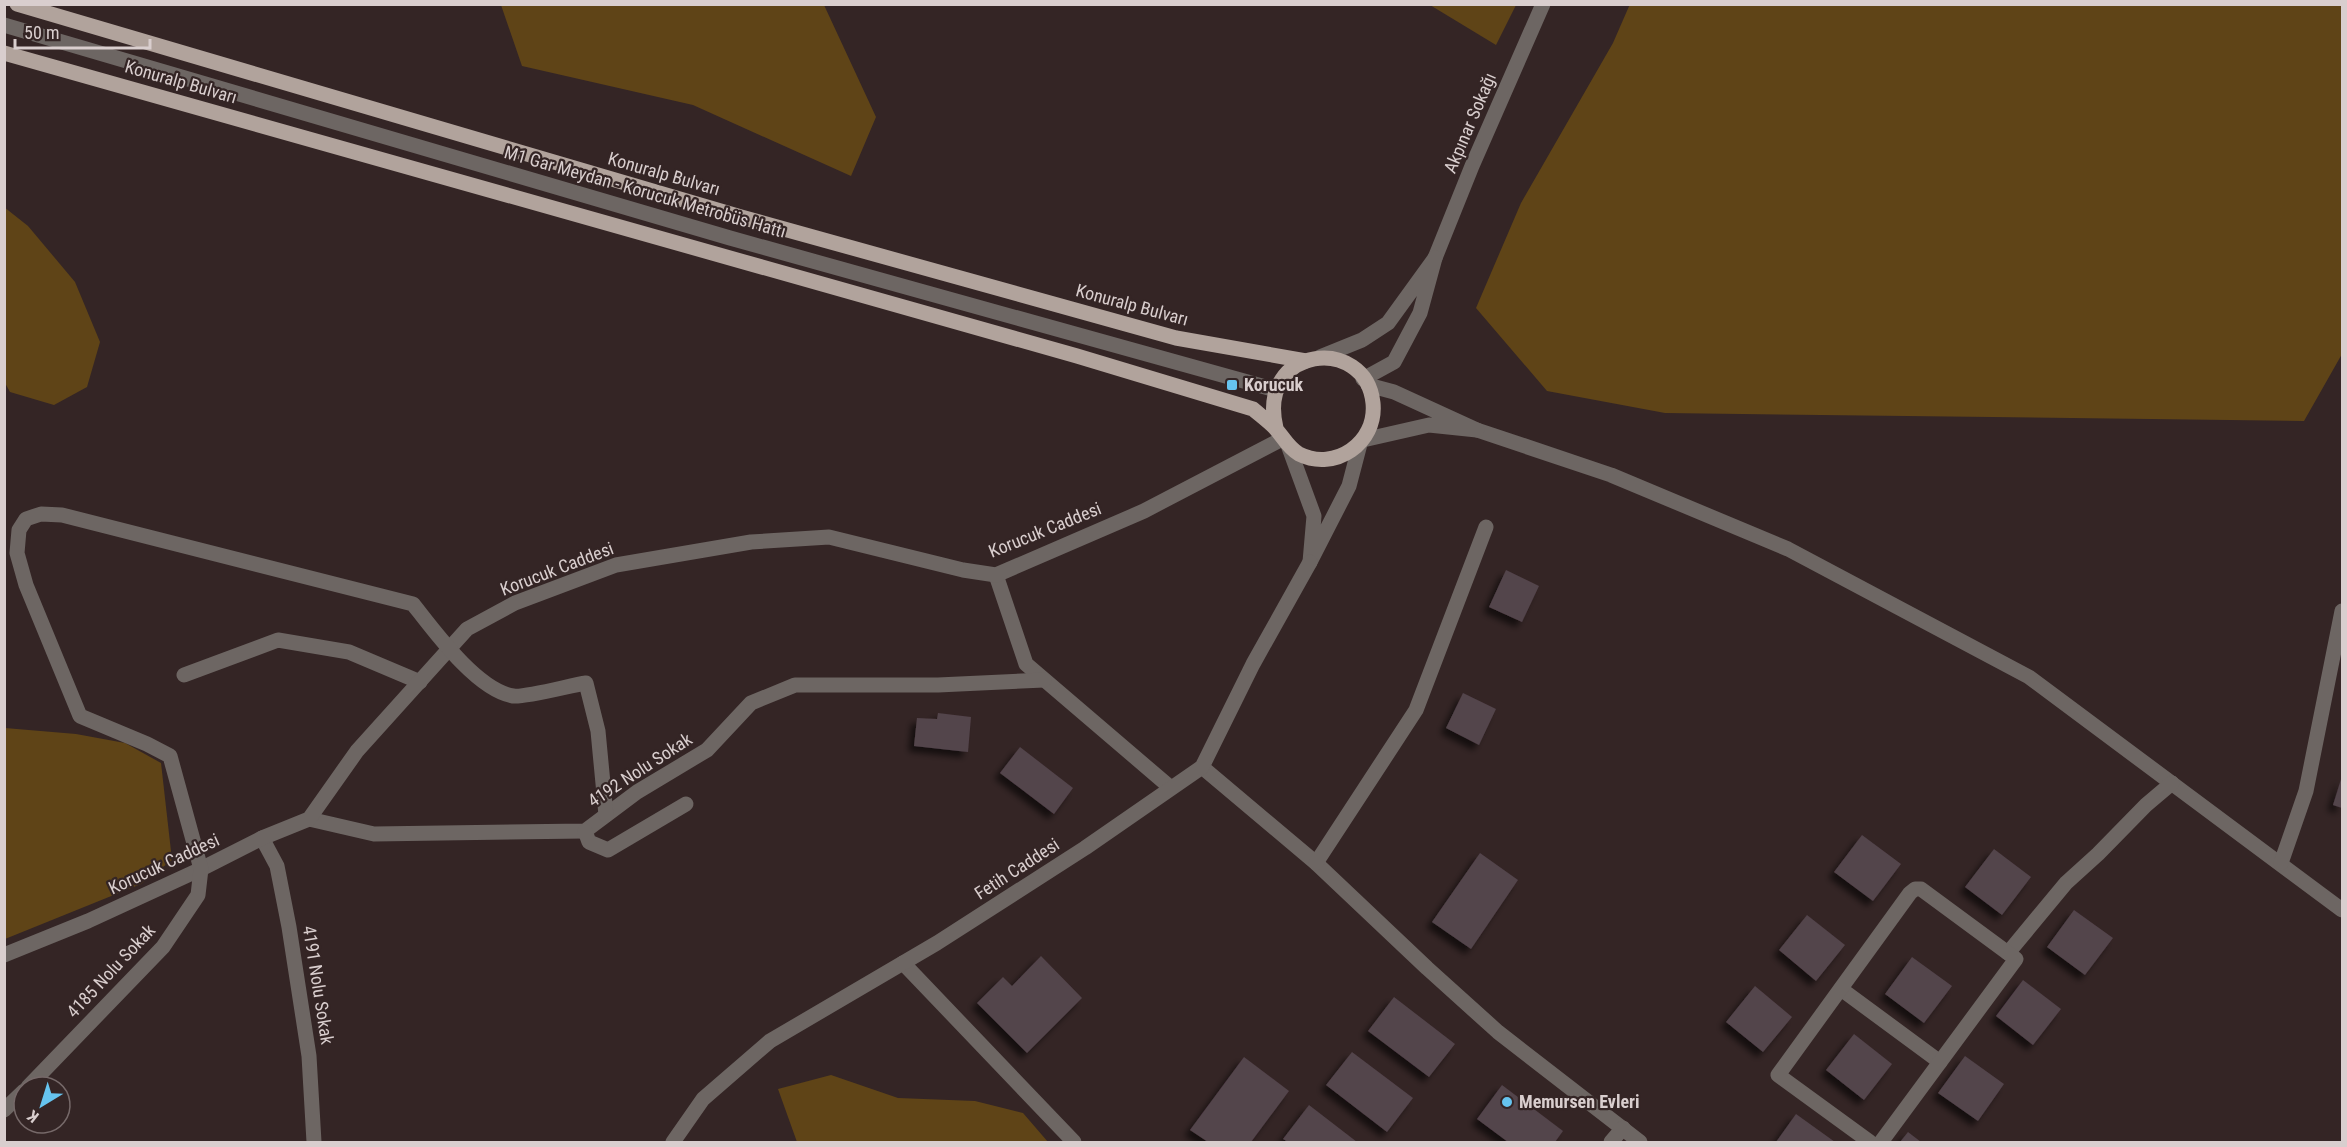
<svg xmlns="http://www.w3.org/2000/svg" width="2347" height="1147" viewBox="0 0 2347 1147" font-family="'Roboto Condensed',sans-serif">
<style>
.green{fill:#5f4417}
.building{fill:#53444b;filter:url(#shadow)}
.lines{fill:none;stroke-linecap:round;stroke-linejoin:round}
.minor{stroke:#6d6663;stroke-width:15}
.major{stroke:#b1a39c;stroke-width:15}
.poi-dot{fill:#66c4ef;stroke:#342525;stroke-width:2}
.labels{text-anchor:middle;stroke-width:4.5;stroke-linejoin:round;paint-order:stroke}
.street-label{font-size:18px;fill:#d9cece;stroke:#342525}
.poi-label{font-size:18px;font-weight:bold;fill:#d9cece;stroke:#342525;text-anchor:start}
</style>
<defs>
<filter id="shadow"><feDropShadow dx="-5.5" dy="5.5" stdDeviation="3" flood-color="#0009"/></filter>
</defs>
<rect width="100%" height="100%" fill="#342525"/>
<g class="green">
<path d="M1630 4 2342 5V354L2304 421 1665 413 1547 391 1476 308 1521 203 1613 43Z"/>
<path d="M501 5H824L876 117 851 176 693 105 522 66Z"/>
<path d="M1430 5H1516L1496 45Z"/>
<path d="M4 207 28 226 75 282 100 342 87 387 54 405 10 392 5 383Z"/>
<path d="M5 728 76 734 125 743 161 763 172 860 141 884 5 939Z"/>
<path d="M831 1075 898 1098 975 1101 1023 1113 1048 1142H797L778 1089Z"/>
</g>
<g class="building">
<path d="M1506 570 1539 586 1522 622 1489 607Z"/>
<path d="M1463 693 1496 709 1479 745 1446 728Z"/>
<path d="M938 713 971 717 968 752 914 746 917 718 937 719Z"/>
<path d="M1020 747 1073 788 1054 814 1000 773Z"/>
<path d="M2342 776V808L2333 805Z"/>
<path d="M1862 835 1901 864 1873 901 1834 872Z"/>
<path d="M1994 849 2031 877 2002 915 1965 887Z"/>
<path d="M1480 853 1518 880 1471 949 1432 922Z"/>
<path d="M2074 910 2113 938 2085 975 2047 947Z"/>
<path d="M1807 915 1845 945 1816 981 1779 950Z"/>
<path d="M1041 956 1082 998 1027 1053 977 1003 1003 977 1012 986Z"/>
<path d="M1912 957 1952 986 1924 1023 1885 994Z"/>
<path d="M2023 980 2061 1009 2033 1045 1996 1016Z"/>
<path d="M1755 986 1792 1017 1763 1052 1726 1022Z"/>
<path d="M1394 997 1455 1044 1429 1077 1368 1031Z"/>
<path d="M1854 1034 1892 1064 1864 1100 1826 1070Z"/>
<path d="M1352 1052 1413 1098 1387 1132 1326 1085Z"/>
<path d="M1965 1056 2004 1084 1978 1121 1938 1093Z"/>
<path d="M1244 1057 1289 1091 1251 1142H1208L1190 1130Z"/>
<path d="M1502 1085 1563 1131 1555 1142H1508L1477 1119Z"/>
<path d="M1309 1105 1357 1142H1288L1283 1139Z"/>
<path d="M1796 1114 1835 1142H1776Z"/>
<path d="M1908 1132 1921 1142H1900Z"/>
</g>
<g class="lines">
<g class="minor">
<path d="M4 25 730 238 1276 390"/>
<path d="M1435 258 1472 166 1543 4"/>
<path d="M1320 357 1362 340 1388 323 1435 258 1420 313 1394 362 1363 379"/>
<path d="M1477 430 1611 475 1788 549 2029 677 2342 910"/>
<path d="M1363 440 1429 425 1477 430 1394 392 1368 385"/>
<path d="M1288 445 1314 516 1310 562 1349 486 1360 444"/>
<path d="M996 575 1026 664 1171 788"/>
<path d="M184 675 278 640 349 652 420 682"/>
<path d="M1202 767 1316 863 1427 968 1498 1032 1640 1142"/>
<path d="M309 819 374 834 585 831 637 792 707 750 751 703 795 685H938L1044 680"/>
<path d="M585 831 589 842 608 850 686 804"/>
<path d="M262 838 277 866 289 927 309 1056 314 1142"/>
<path d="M1316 863 1416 710 1486 527"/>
<path d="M2281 863 2306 791 2342 611"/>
<path d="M2008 953 2066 883 2098 854 2146 805 2172 783"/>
<path d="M4 955 88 921 201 869 262 838 309 819 357 751 467 629 515 603 616 565 751 542 829 537 963 570 996 575 1144 511 1282 439"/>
<path d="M903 963 1074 1142"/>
<path d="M1841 989 1940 1062"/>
<path d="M28 1087 163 947 198 895 201 869 170 756 147 744 80 716 26 585 17 553 19 530 26 519 41 514 62 515 413 604C435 632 477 690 513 696 524 698 572 685 586 683L598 731 606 815"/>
<path d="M4 1110 24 1091"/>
<path d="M673 1142 703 1099 770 1041 937 943 1085 848 1202 767 1253 664 1310 562"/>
<path d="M1611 1142 1623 1128"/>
<path d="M1870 1142 1778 1075 1910 893 1915 889H1921L2016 959 1881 1142"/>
</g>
<g class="major">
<path d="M17 4 741 217 1176 338 1306 361"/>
<path d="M4 53 1077 356 1253 409C1260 415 1268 421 1274 427 1283 436 1287 447 1299 454 1335 472 1377 443 1373 403 1366 335 1256 345 1276 428"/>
</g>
</g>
<g class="poi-dot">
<rect x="1226" y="379" width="12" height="12" rx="3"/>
<circle cx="1507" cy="1102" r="6"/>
</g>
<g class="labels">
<g class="street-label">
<text transform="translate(181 82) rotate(16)" y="6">Konuralp Bulvarı</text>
<text transform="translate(1470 123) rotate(-67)" y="6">Akpınar Sokağı</text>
<text transform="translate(664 174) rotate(16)" y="6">Konuralp Bulvarı</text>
<text transform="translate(645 192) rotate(16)" y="6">M1 Gar Meydan - Korucuk Metrobüs Hattı</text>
<text transform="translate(1132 305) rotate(15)" y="6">Konuralp Bulvarı</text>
<text transform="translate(1045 530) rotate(-22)" y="6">Korucuk Caddesi</text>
<text transform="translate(557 569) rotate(-21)" y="6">Korucuk Caddesi</text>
<text transform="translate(640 770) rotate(-33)" y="6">4192 Nolu Sokak</text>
<text transform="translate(164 864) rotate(-25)" y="6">Korucuk Caddesi</text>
<text transform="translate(1017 869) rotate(-33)" y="6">Fetih Caddesi</text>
<text transform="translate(111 971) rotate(-47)" y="6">4185 Nolu Sokak</text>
<text transform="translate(318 985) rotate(81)" y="6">4191 Nolu Sokak</text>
</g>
<g class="poi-label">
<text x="1244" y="391">Korucuk</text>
<text x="1519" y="1108">Memursen Evleri</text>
</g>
</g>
<rect width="2347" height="1147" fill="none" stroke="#d9cece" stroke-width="12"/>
<g transform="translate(42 1105) rotate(218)"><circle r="28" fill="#342525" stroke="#766969" stroke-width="1.5"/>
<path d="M0-4.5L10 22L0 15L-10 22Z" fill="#66c4ef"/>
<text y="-9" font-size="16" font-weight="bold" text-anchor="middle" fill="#d9cece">K</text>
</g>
<path d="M15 39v9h135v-9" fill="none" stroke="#d9cece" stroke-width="3"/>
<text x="24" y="39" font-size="18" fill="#d9cece" stroke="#342525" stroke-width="4.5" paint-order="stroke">50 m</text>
</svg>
